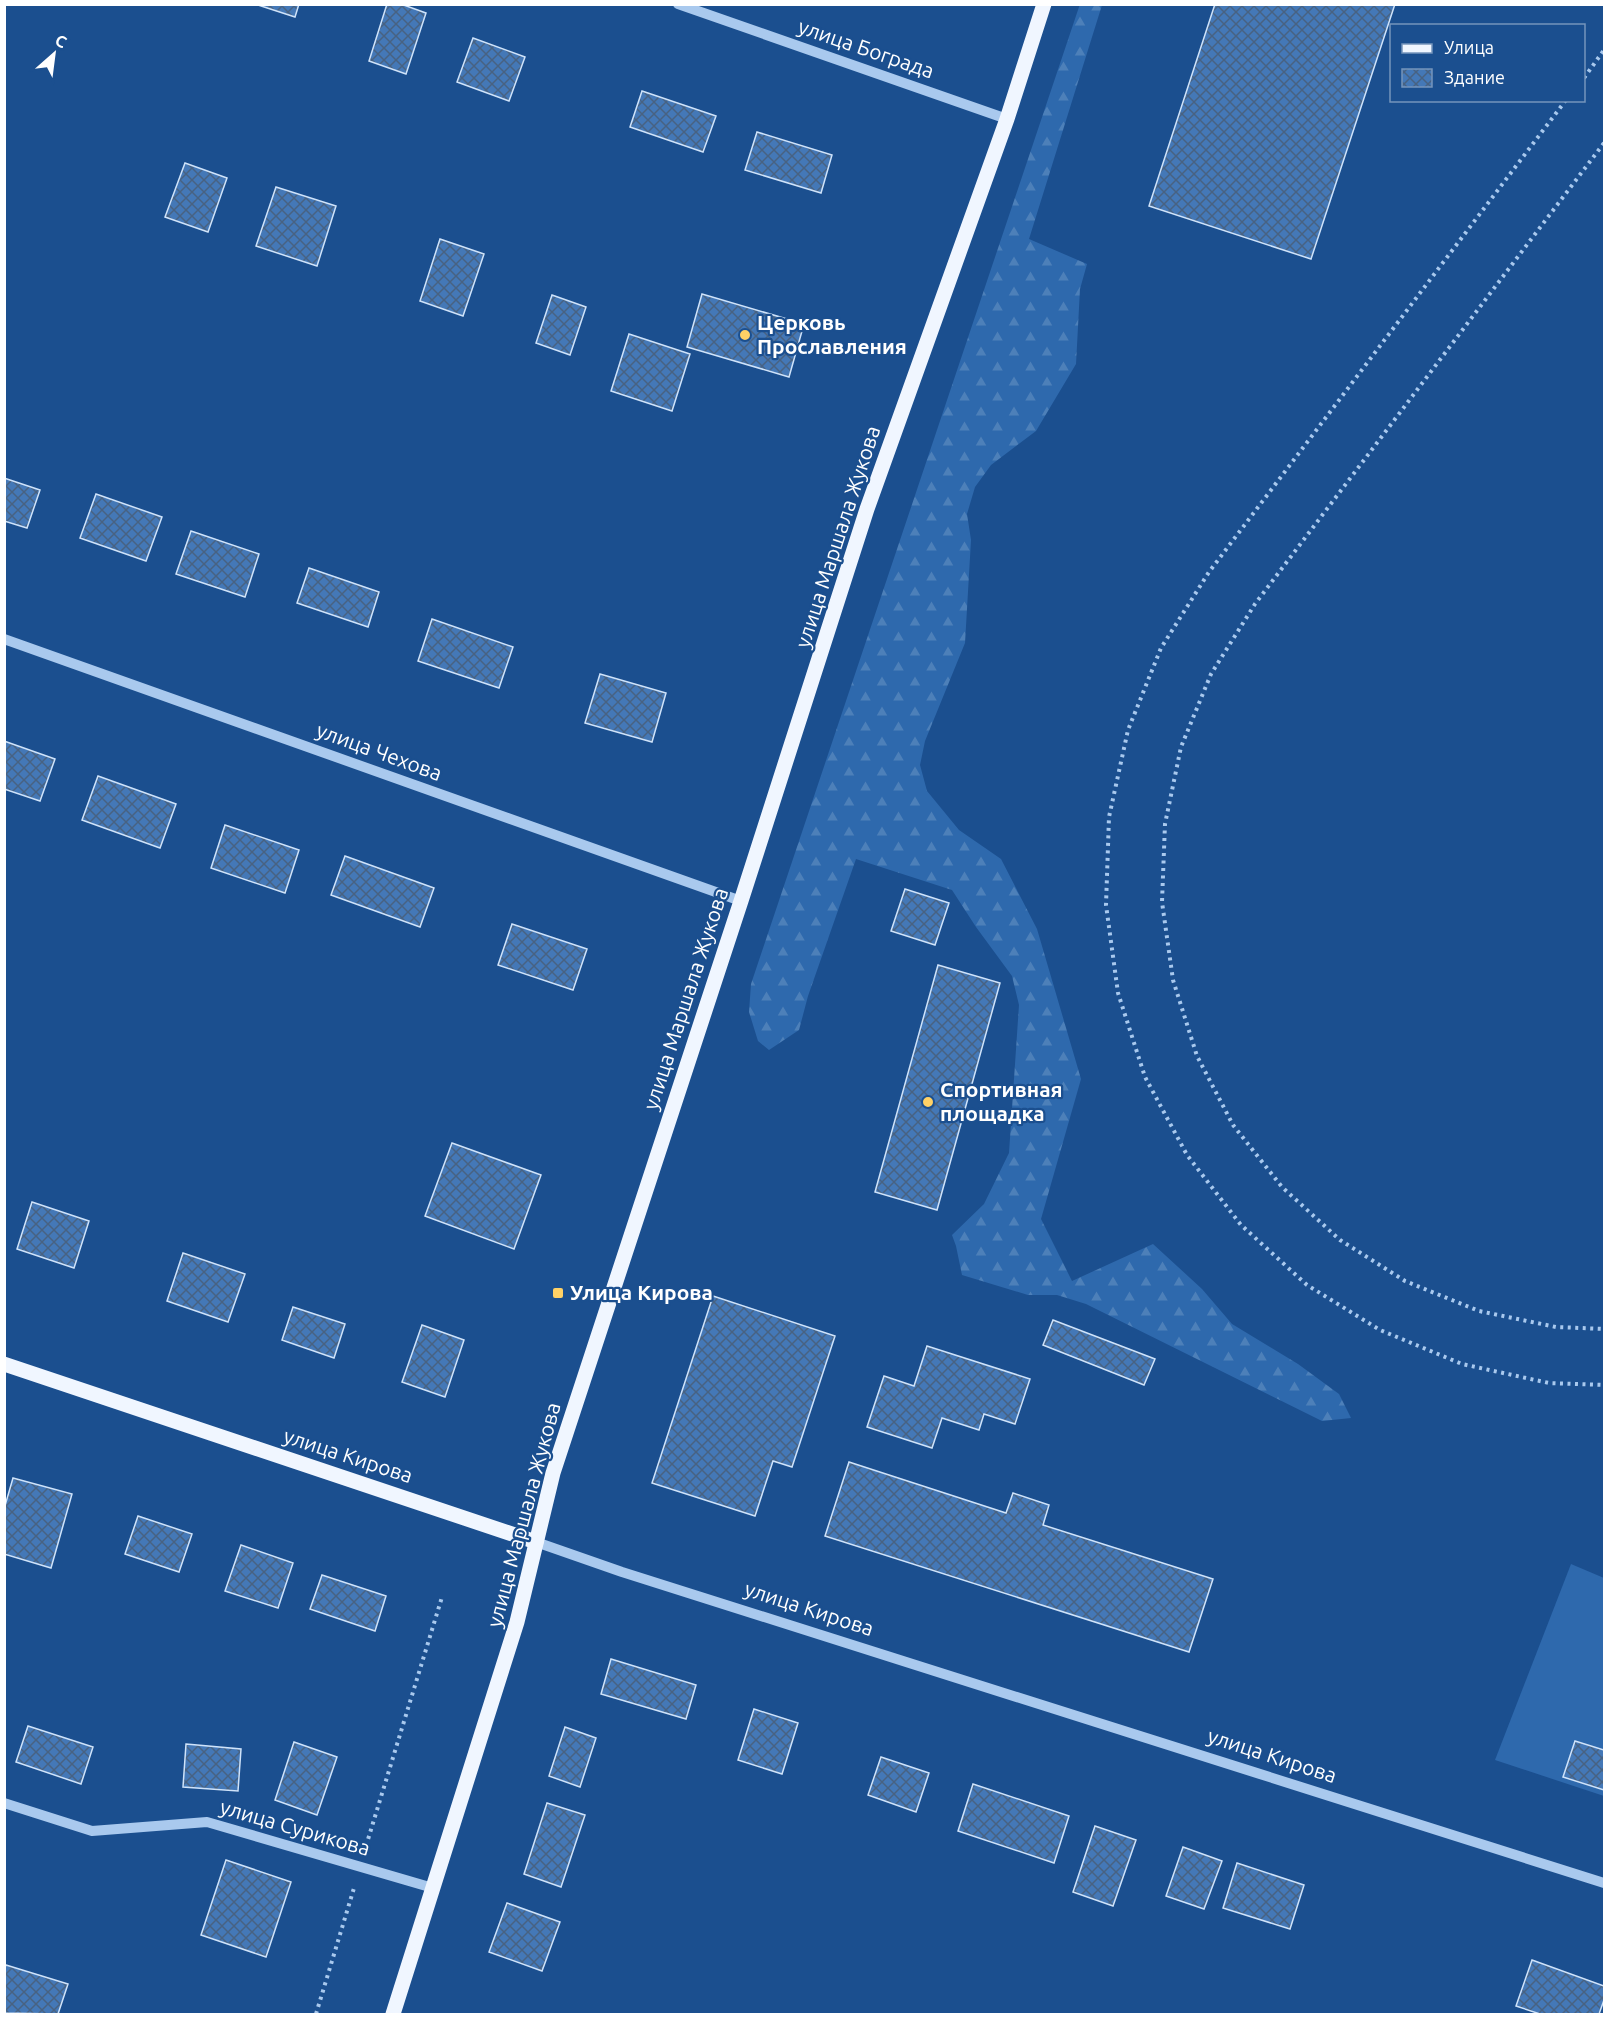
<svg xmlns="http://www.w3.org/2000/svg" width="1609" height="2019" font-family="Ubuntu,sans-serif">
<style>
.forest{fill:url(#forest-firs)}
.garden{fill:#2e69ad}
.building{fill:url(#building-cross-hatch);stroke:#cfe3fa;stroke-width:1.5}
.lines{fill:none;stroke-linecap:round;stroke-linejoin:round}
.path{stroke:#a9c9ee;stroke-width:4;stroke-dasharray:3 4.5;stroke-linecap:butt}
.minor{stroke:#a9c9ee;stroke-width:10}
.major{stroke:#f0f6ff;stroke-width:15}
.poi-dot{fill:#ffd166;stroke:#1b4f8f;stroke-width:2}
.labels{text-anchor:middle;stroke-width:4.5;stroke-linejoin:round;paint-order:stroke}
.street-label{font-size:21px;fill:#fff;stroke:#1b4f8f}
.poi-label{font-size:21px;font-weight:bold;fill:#fff;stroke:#1b4f8f;text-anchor:start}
</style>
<defs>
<pattern id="forest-firs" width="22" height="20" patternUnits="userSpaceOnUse" patternTransform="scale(1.5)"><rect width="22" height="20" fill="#2e69ad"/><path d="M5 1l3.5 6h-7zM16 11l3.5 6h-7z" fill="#4d80b9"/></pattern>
<pattern id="building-cross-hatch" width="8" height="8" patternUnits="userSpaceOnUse" patternTransform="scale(1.5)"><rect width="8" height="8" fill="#4478b7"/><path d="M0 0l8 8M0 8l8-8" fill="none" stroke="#486282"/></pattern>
</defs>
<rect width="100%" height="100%" fill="#1b4f8f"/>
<!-- forest -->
<path class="forest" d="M1080,4L1102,5L1029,239L1087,264L1080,289L1076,364L1036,431L991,465L975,487L967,514L971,540L965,643L925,741L920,765L927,791L959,830L1001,859L1037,929L1081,1079L1041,1219L1072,1281L1153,1244L1202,1289L1232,1324L1298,1364L1339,1394L1351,1418L1322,1421L1086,1304L1057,1295H1028L962,1275L956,1246L952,1235L984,1204L1009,1153L1019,1005L1012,976L976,927L952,890L856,859L808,996L799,1030L769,1050L758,1041L749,1012L751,984Z"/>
<!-- garden -->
<path class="garden" d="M1571,1564L1604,1578V1796L1495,1760Z"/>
<!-- building -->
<g class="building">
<path d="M255,4H299L295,17Z"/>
<path d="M387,4H401L426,13L406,74L369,61Z"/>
<path d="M1215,4H1395L1311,259L1149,206Z"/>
<path d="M473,38L525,57L509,101L457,82Z"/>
<path d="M642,91L716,116L703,152L630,127Z"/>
<path d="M757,132L832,155L821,193L745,170Z"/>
<path d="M185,163L227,178L208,232L165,217Z"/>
<path d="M276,187L336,206L317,266L256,246Z"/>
<path d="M440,239L484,254L463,316L420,301Z"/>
<path d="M702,294L804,324L789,377L687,347Z"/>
<path d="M552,295L586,307L570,355L536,343Z"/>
<path d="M629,334L690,354L672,411L611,391Z"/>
<path d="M4,478L40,490L27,528L4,521Z"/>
<path d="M96,494L162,517L146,561L80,538Z"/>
<path d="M191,531L259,554L245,597L176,574Z"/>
<path d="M309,568L379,592L368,627L297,603Z"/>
<path d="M432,619L513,647L499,688L418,661Z"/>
<path d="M600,674L666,693L652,742L585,723Z"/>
<path d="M4,741L55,759L40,801L4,789Z"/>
<path d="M98,776L176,804L160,848L82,820Z"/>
<path d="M225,825L299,850L285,893L211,868Z"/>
<path d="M345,856L434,888L420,927L331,895Z"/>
<path d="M905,889L949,903L935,945L891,931Z"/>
<path d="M512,924L587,949L573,990L498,965Z"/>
<path d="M938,965L1000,983L937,1210L875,1192Z"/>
<path d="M452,1143L541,1175L514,1249L425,1216Z"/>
<path d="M32,1202L89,1221L74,1268L17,1249Z"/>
<path d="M183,1253L245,1274L228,1322L167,1301Z"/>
<path d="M713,1296L835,1336L792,1467L773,1461L755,1516L652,1483Z"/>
<path d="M293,1307L345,1324L334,1358L282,1340Z"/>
<path d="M1053,1320L1155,1359L1144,1385L1043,1345Z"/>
<path d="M422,1325L464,1340L445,1397L402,1382Z"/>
<path d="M927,1346L1030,1379L1015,1424L984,1414L979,1430L942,1418L932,1448L867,1427L884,1376L914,1386Z"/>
<path d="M849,1462L1006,1513L1013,1493L1049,1505L1043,1525L1213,1579L1189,1652L825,1536Z"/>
<path d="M13,1478L72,1494L51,1568L4,1554V1509Z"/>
<path d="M138,1516L192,1534L179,1572L125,1554Z"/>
<path d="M241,1545L293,1563L278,1608L225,1591Z"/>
<path d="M322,1575L386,1596L375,1631L310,1609Z"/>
<path d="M611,1659L696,1685L686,1719L601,1694Z"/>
<path d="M754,1709L798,1723L782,1774L738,1760Z"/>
<path d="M28,1726L93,1747L81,1784L16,1762Z"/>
<path d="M565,1727L596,1738L580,1787L549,1776Z"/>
<path d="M1575,1741L1604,1750V1790L1563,1777Z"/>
<path d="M294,1742L337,1757L317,1815L275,1800Z"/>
<path d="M186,1744L241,1749L238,1791L183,1787Z"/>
<path d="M881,1757L929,1773L916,1812L868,1795Z"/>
<path d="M973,1784L1069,1816L1054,1863L958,1831Z"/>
<path d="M547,1803L585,1815L561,1887L524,1874Z"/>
<path d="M1095,1826L1136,1840L1113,1906L1073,1892Z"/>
<path d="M1183,1847L1222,1861L1204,1909L1166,1896Z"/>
<path d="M226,1860L291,1882L266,1957L201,1935Z"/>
<path d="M1237,1863L1304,1885L1290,1929L1223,1908Z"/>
<path d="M507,1903L560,1922L542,1971L489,1952Z"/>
<path d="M1532,1960L1604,1986V2000L1599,2014H1540L1516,2006Z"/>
<path d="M6,1965L68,1984L58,2014L4,2013V1970Z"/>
</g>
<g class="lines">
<!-- path -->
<g class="path">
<path d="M1584,78L1604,50"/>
<path d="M1566,100L1209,572L1161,648L1128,730L1109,817L1106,905L1118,993L1145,1077L1187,1155L1241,1225L1307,1285L1380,1330L1462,1364L1549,1383L1604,1385"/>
<path d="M1604,143L1255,604L1211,674L1181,747L1165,824L1162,902L1173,980L1197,1056L1233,1125L1282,1187L1340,1240L1405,1281L1479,1311L1556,1327L1604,1329"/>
<path d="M366,1846L442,1597"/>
<path d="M316,2014L354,1888"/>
</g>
<!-- minor -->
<g class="minor">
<path d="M678,4L1007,119"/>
<path d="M4,639L741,901"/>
<path d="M536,1542L622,1572L1604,1883"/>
<path d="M4,1803L92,1831L207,1822L433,1888"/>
</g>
<!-- major -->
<g class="major">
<path d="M4,1364L536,1542"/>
<path d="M393,2014L517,1622L553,1473L741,901L867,509L1007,119L1044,4"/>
</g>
</g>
<!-- markers -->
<g class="poi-dot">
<circle cx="745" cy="335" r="6"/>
<circle cx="928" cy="1102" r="6"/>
<rect x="552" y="1287" width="12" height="12" rx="3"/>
</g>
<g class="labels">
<!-- street labels -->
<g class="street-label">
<text transform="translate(866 49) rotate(19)" y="7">улица Бограда</text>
<text transform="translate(838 537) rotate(-72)" y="7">улица Маршала Жукова</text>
<text transform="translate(379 752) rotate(20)" y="7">улица Чехова</text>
<text transform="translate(686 999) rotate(-72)" y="7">улица Маршала Жукова</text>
<text transform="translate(348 1456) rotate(18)" y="7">улица Кирова</text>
<text transform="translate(524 1515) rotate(-75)" y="7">улица Маршала Жукова</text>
<text transform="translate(809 1609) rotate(18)" y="7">улица Кирова</text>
<text transform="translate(1272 1756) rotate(18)" y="7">улица Кирова</text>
<text transform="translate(295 1828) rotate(16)" y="7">улица Сурикова</text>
</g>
<!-- poi labels -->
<g class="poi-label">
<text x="757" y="330">Церковь<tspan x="757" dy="24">Прославления</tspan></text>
<text x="940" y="1097">Спортивная<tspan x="940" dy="24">площадка</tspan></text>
<text x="570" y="1300">Улица Кирова</text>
</g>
</g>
<!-- border -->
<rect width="1609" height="2019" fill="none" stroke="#ffffff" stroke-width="12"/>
<!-- legend -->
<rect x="1390" y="24" width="195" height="78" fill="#1b4f8f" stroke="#7695bc" stroke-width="1.5"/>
<rect x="1402" y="44" width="30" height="9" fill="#f0f6ff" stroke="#7695bc" stroke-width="1.5"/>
<text x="1444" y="54" font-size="18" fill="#ffffff">Улица</text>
<rect x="1402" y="69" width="30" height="18" fill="url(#building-cross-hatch)" stroke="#7695bc" stroke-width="1.5"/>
<text x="1444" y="84" font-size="18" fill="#ffffff">Здание</text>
<!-- north arrow -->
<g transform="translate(54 54) rotate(28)" stroke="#1b4f8f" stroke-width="4.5" paint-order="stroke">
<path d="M0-4.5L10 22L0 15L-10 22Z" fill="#ffffff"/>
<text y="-9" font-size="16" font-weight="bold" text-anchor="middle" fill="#ffffff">С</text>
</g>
</svg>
